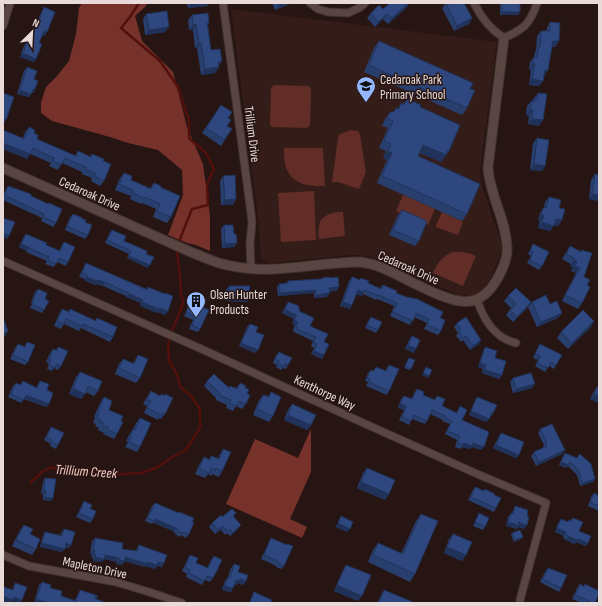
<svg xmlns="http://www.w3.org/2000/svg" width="602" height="606" font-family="'Sofia Sans Condensed',sans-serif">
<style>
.built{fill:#341c19}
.green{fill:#612d26}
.forest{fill:#76322a}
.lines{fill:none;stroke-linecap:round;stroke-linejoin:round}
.stream{stroke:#52100c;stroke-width:2.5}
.minor-casing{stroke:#3f3231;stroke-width:9}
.tertiary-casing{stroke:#3f3231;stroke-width:11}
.minor{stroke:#5a4542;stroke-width:7}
.tertiary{stroke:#5a4542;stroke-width:9}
.wall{fill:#283e6d}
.shaded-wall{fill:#203259}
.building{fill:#2e487f;stroke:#203259}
.labels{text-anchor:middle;stroke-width:3;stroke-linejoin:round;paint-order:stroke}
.poi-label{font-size:13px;fill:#e7dad8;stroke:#271513;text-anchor:start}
.street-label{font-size:13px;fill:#e7dad8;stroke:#271513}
.water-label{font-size:14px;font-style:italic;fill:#f7cbc4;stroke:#271513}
</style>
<rect width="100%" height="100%" fill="#271513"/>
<!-- built -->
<path class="built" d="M231,9L497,42L480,171L481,180L482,186L501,243V250L499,258L489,281L480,292L473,295L462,296L456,294L382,261L370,257L360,255H350L271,263L268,262L262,259L261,256L258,217Z"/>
<!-- green -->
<g class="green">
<path d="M274,85L308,86L311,89L310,125L307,128L273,127L270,125L271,88Z"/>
<path d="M351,130L358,131L360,135L366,172L359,189L338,182H332L338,138L340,134Z"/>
<path d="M284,148H323L325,186C310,186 295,186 287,170C284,164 284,155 284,148Z"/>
<path d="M314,191L316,240L281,242L278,193Z"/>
<path d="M403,195L435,209L428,225L396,211Z"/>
<path d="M338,212H343L345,236L319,239C317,222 320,215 338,212Z"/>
<path d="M442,212L463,222L458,235L436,227V225Z"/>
<path d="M452,252C461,252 468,252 476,256L463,286L433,273C438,262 441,258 452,252Z"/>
</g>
<!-- forest -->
<g class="forest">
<path d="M82,3H148L145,7L135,16L142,41L173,72L187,127L203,164L210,216V251L196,245L187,243L168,235L183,195L182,170L158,150L128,143L110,137L52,121L41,113V102L46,87L57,76L69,61L76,34L79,8Z"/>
<path d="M311,429V472L290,519L307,527L302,538L226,504L255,439L298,458Z"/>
</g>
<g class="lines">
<!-- stream -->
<g class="stream">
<path d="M139,3L130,17L121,28L160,61L178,87L189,121V138L206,153L214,169L207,184L208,205L192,209L180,239"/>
<path d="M173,329L182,306L183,301L181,295L180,278L177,253"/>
<path d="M30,483L42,472L52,467L67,472L88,471L102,475L141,473L158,467L172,457L186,450L200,428V409L191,396L180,387L178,377L169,360L168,345L169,341"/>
</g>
<!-- minor casing -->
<g class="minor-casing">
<g id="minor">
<path d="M223,3L251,213L252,222L250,244L251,269"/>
<path d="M310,3L318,9L328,12L348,13L359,8L365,3"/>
<path d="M474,3C481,18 490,29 504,38C524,29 530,24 537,3"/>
<path d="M3,26L10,3"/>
<path d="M3,261L197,347L370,426L475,473L546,503L520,600"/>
<path d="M477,299C483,319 495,338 516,343"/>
<path d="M3,555L29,566L116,582L149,592L182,603"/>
</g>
</g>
<!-- tertiary casing -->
<g class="tertiary-casing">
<path id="tertiary" d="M3,168L193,253C204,257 215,263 227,265C271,276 316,262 360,262C367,263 373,264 380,267C402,275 449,306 471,301C482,299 490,291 496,281C502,271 508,259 507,247C506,219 489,194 488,167L504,38"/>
</g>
<!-- minor -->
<use href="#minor" class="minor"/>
<!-- tertiary -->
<use href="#tertiary" class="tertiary"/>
</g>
<!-- wall -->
<g class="wall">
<path d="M187,3H209L207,6L188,8Z"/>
<path d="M272,3H292L275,10Z"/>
<path d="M446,3H464L472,18L469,24L454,31L442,8Z"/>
<path d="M500,3H520V12L518,15H500Z"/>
<path d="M44,7L47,32L44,36L42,35L39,43L34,62L20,57L22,53H21L28,37L30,33L32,34L42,11Z"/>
<path d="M407,7L388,24L383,19L375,27L367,18L371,13L383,9Z"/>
<path d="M146,14L165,32L145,35L143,19Z"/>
<path d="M192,15L209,23L208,25L211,50L222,61L218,66L219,67L215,73L201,75L197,48H195L193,30H189L188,20Z"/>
<path d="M550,22L559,41L555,47H552L543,81L539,86L529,85L531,70L529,69L530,62L534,57L535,52L536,50L537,36L541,31H546L547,28Z"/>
<path d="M379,41L470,89L467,108L462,115L364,72L374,48Z"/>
<path d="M27,67L34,79L35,89L33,93H32L29,97L17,94L24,71Z"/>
<path d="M538,93L539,126L528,124L529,116L526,115L527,106L531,101H532L534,98Z"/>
<path d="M407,99L420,107L449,151L441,162L419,153L418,156L467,214L462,221L377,183L387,160L383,158L386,151L379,148L388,128L382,126L385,119L390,112H393L396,108L398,109L401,103L403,104Z"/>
<path d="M221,105L227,126L232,129L221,146L202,133Z"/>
<path d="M29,127L34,133L37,139L75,156L78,151L90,157L92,154L103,161L104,181L100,186L91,181L92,178L82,174V172L62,163L58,170L49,166L51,163L30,154L27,159L3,149V130L23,138L25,132Z"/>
<path d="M537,138L545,166L542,171L530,170L533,143Z"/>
<path d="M124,173L131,180L150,188L154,183L160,187L171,217L167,223L153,217L156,209L142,203L141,204L130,199L131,196L115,190L120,178Z"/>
<path d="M595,174L599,175V201L589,199L591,180Z"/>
<path d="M223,176L233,205H221L220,181Z"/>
<path d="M8,186L31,196L56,223L53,227L41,221L42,218L3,200V195Z"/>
<path d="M549,197L559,208L562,220L558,226L554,225L550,231L538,228L540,221L538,220L540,213L544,208L545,202Z"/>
<path d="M402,210L419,241L415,246L389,235L398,215Z"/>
<path d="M73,214L85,222L88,235L85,239L65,230L70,217Z"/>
<path d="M224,225L234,234L237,243L234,247L222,248L221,229Z"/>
<path d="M112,230L124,241L146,254L148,268L127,258L129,254L105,243L110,232Z"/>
<path d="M26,234L46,245L59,251L62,245L64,242L68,262L66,266L57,262L54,267L45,264L47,261L26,252L27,251L19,247L23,238Z"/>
<path d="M533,244L542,266L539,270L527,263L531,256L528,254Z"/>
<path d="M570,246L580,251L581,250L584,277L587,285L582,303L578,309L562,301L576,273L571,271L573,267L570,266L571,264L562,259Z"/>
<path d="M86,263L147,289L148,287L168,311L165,315L158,312L157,313L140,306L141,303L126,297V296L103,286L96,284L95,285L84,280L85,279L79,277L84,266Z"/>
<path d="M352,277L359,280L361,278L368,283L380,288L383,285L396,293L408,298L409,297L440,318L441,331L438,335L424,329L427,323L414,317L410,325L390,316L394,306L377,299L376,300L363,294L362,296L356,294L352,305L350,309L340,306L349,281Z"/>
<path d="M322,278L337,291H329L327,297L314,298V293L278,296L277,287L279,284L286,283L288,281L321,279Z"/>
<path d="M229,286L247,302L226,301V290Z"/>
<path d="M38,289L45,299L44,310L42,313L30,308L32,304L31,303L35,292Z"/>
<path d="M508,296L531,302L527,308L513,322L506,315L511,308L504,301Z"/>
<path d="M191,302L200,329L198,332L189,329L193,320L184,316Z"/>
<path d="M288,302L298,308L299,311L310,326L324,342V355L322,359L311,354L314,348L311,346L313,341L294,332L293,330L295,325L292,324L294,319L282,313L286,305Z"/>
<path d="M532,302L550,304L562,313L558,318L537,327L528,307Z"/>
<path d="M62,309L68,312L70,309L95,321L97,318L113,337L110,342L81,328L79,331L64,324L61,329L54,326L59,314Z"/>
<path d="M371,317L378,330L376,333L365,328L368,321Z"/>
<path d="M457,323L479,344L470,350L463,340L461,342L456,336L458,333L454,327Z"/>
<path d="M250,324L256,332L255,353L239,346L247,327Z"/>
<path d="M591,327L568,349L557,338L561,332Z"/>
<path d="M412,336L414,353L405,349L409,340Z"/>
<path d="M27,342L28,362L25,365L10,359L15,348L18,344L24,347Z"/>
<path d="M540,344L556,365L554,369L549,366L545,372L535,366L538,360L533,358Z"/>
<path d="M58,347L61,366L58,370L54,368L52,371L47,369L49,364L46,362L50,353L53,349L56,350Z"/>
<path d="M485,347L502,375L499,379L482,373L483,369L478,367L483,351Z"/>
<path d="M279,352L288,365L286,369L283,368L281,370L276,367L277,365L273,363L276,355Z"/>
<path d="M138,355L140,378L136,383L115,374L119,364L123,359L133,363Z"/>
<path d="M409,358L411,369L410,370L404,368Z"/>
<path d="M389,365V391L387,395L366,386L368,382L365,381L368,373L371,370L373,371L376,367L385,371Z"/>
<path d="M80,372L98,391L94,396L85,392L81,399L69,394L76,377Z"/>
<path d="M513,378L532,388L513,393L510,382Z"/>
<path d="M23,381L36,388L40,381L47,390L49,404L46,407L24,399L21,403L8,397L13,386L16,383L20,385Z"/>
<path d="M207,381L228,388L230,386L236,388L240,383L245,388L247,394L246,404L242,409L236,406L233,411L226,408L227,405L216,400V398L204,386Z"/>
<path d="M597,387L599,388V403L590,399L593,393Z"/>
<path d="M417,389L423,395L434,400L437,396L442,406L457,413L460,406L462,420L481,450L472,447L470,449L462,447L460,449L455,447L457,440L445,434L450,424L442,421L443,420L430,414L427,421L425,424L412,419L409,425L399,420L404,410L398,408L401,399L404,396L412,399L414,393Z"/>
<path d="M151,391L165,414L161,419L159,418L158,420L144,413L147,406L143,404L147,397Z"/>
<path d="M271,392L273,416L269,422L253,415L259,400L263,395L268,397Z"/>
<path d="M104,397L109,410L121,421L117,434L114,439L103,434L104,433L98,430L99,428L95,426L96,424L93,423L95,417H94L100,403Z"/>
<path d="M477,397L493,413L491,417L490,416L486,422L469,415L475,400Z"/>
<path d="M292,404L311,425L307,430L284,420L288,410Z"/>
<path d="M140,418V447L137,452L125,447L128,442L126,441L129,435L133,429V430L136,423Z"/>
<path d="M51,427L58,445L56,449L50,446L51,444L44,440L49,430Z"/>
<path d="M540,429L562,454L536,466L531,456L534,452L543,448V447L544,445L538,433Z"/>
<path d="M501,433L519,455L516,458L493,448L499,436Z"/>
<path d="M223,449L222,471L219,477L212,474L211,476L208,474L205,478L195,474L200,463L204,457L209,459L211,456L218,458Z"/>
<path d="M565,453L595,479L593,482L580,486L577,475L568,466L566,468L559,465L563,456Z"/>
<path d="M367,468L389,494L385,500L357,488L363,473Z"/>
<path d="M45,478L53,498L51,501L43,500V494H41L43,482Z"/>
<path d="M475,487L494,495L496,508L494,512L468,500L473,490Z"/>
<path d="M594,493L599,496V511L588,506L591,497Z"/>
<path d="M84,501L90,509L93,519L90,523L76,517Z"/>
<path d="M155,503L192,522L189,534L186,538L181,535L180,537L175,534V533L173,531L154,523L152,524L145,521L152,506Z"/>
<path d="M515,506L527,516L524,529L519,527L517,529L506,526L508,517L511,513L512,514L513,510Z"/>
<path d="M236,513L233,517L238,529L230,536L227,533L225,535L221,530L215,534L209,527L212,523L222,517Z"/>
<path d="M479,513L485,527L483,530L473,526L477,517Z"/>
<path d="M421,514L415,574L410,582L368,562L373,550L378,543L401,554L416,521Z"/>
<path d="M573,518L579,531L586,546L576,542L574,544L566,540L563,538L564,536L555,532L558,523L561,519L567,522L569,520L570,521Z"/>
<path d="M24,525L30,534L36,549L32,555L12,546L20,530Z"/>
<path d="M64,529L69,548L65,547L62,552L40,547L43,535L45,532L61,535V533Z"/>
<path d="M512,533L523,537L521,539L514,542L511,535Z"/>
<path d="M453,534L466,555L462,561L444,553L449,539Z"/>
<path d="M95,538L122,549L136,551L137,548L139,545L164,563L162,567L157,566L155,569L146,566L145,567L125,561L122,565L116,564L117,562L104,559L102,562L93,561V558L91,557L92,554H90L92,541Z"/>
<path d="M271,538L284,566L281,569L276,567V566L270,563L261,559L269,542Z"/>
<path d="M190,555L196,563L207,568L211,560L214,556L218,570L210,582L205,580L202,585L186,577L187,574L182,571L188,558Z"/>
<path d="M234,564L238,572L246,581L243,585L238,583L236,585L234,584L231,592L222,590L225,581L228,577L231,568Z"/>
<path d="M346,565L358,601L334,591L343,570Z"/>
<path d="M548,568L561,588L559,592L540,582L545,572Z"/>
<path d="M42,582L61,596L75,600L80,590L98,596L96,599L106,603H34L39,585Z"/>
<path d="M580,584L584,586L585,584L595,603H582L572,599L577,588Z"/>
<path d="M384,590L415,603H377L381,595Z"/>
<path d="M254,592L270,603H249L252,596Z"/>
</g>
<!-- shaded-wall -->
<g class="shaded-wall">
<path d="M191,3H209L207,6L188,8Z"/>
<path d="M283,3H292L275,10L279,5Z"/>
<path d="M408,3H409L407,7L388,24L392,18Z"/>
<path d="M502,12H520L518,15H500Z"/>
<path d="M387,14L383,19L375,27L378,22Z"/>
<path d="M472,18L469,24L454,31L457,26Z"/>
<path d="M196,24L193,30H189L193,25Z"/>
<path d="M169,27L165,32L145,35L149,30Z"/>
<path d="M44,31L47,32L44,36L41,35Z"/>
<path d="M553,41H559L555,47L549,46Z"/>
<path d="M199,43H201L197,48H195Z"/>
<path d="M23,53L36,59L34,62L20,57Z"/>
<path d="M222,61L218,66V62Z"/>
<path d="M533,64H535L531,70L529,69Z"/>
<path d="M219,67L215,73L201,75L205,69Z"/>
<path d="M545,70H548L544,76Z"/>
<path d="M532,79L543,81L539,86L529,85Z"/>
<path d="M33,89H35L33,93L31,92Z"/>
<path d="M20,90L31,94L29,97L17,94Z"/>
<path d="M530,110H533L529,116L526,115Z"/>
<path d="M3,118L6,120L4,123H3Z"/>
<path d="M532,119L543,120L539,126L528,124Z"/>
<path d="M3,143L30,154L27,159L3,149Z"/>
<path d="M423,145L446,155L441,162L418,152Z"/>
<path d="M388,151L392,153L387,160L383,158Z"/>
<path d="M534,164L545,166L542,171L530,170Z"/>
<path d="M592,194L599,195V201L589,199Z"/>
<path d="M236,199L233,205H221L225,200Z"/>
<path d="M541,215H544L540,221L538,220Z"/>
<path d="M556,219L562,220L558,226L552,224Z"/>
<path d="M542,222L554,226L550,231L538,228Z"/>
<path d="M3,233L9,236L7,239L3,238Z"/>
<path d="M237,243L234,247L222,248L225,244Z"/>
<path d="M21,244L29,247L27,251L19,247Z"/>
<path d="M129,256L150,265L148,268L127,258Z"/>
<path d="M574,260L577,261L573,267L570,266Z"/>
<path d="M575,266L580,268L576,273L571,271Z"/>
<path d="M87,277L98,280L105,282L103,286L96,284L95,285L84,280Z"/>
<path d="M339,287L337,291L327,292L329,288Z"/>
<path d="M316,290L314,293L278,296L280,293Z"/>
<path d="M358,290L364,292L362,296L355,293Z"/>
<path d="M330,293L327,297L314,298L316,295Z"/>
<path d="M128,294L143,300L141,303L126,297Z"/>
<path d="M228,297L249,298L247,302L226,301Z"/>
<path d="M142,302L160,308L168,311L165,315L158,312L157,313L140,306Z"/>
<path d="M343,302L352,305L350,309L340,306Z"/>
<path d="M531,302L527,308L513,322L517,317Z"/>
<path d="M285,310L297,315L294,319L282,313Z"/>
<path d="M562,313L558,318L537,327L541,322Z"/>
<path d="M294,320L298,322L295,325L292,324Z"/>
<path d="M594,321L591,327L568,349L572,343Z"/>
<path d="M8,331L6,335L3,336L4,333Z"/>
<path d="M481,340L479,344L470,350L473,346Z"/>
<path d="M241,343L258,350L255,353L239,346Z"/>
<path d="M408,345L416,349L414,353L405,349Z"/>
<path d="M314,351L324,355L322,359L311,354Z"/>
<path d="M480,363L486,365L483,369L478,367Z"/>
<path d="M485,370L502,375L499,379L482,373Z"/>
<path d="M423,373L429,376L428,378L422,375Z"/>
<path d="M535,384L532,388L513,393L516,389Z"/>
<path d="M73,388L85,394L81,399L69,394Z"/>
<path d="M594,394L599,396V403L590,399Z"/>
<path d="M26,395L49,404L46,407L24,398Z"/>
<path d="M400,404L406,406L404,410L398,408Z"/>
<path d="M471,411L489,419L486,422L469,415Z"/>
<path d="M288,415L311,425L307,430L284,420Z"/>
<path d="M464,443H473L484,447L481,450L472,447L470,449L462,447Z"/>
<path d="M496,445L519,455L516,458L493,448Z"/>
<path d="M565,450L562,454L536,466L539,462Z"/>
<path d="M561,462L568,465L566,468L559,465Z"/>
<path d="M595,479L593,482L580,486L582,483Z"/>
<path d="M361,482L389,494L385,500L357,488Z"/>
<path d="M44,491H46L43,494H41Z"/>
<path d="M45,497L53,498L51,501L43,500Z"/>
<path d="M156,519L176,528L173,531L154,523L152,524L154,521Z"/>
<path d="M508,522H518L527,525L524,529L519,527L517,529L506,526Z"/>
<path d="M338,523L350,529L347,532L335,527Z"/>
<path d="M241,525L238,529L230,536L232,533Z"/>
<path d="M223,526L221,530L215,534L218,530Z"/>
<path d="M557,528L566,532L564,536L555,532Z"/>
<path d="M568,536L578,539L588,543L586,546L576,542L574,544L566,540Z"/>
<path d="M523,537L521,539L514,542L515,540Z"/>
<path d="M42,543L65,549L62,552L40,547Z"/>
<path d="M66,543L71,545L69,548L63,547Z"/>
<path d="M447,547L466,555L462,561L444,553Z"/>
<path d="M93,550H95L92,554H90Z"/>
<path d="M94,554H96L93,558L91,557Z"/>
<path d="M105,555L119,558L117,562L104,559L102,562L93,561L95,557Z"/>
<path d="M125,557L148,562H158L164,563L162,567L157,566L155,569L146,566L145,567L123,561Z"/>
<path d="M119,560L125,561L122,565L116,564Z"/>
<path d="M240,579L246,581L243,585L238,583L236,585L233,584L236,580Z"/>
<path d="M337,585L362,596L358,601L334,591Z"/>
<path d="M225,586L233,588L231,592L222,590Z"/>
<path d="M3,596L14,597L22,600L20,603L13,601L11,603H8L3,601Z"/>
<path d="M36,599L49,603H34Z"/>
</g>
<!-- building -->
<g class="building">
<path d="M278,3H283L279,5Z"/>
<path d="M390,3H408L392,18L387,14L378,22L371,13L379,5L383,9Z"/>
<path d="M446,3H464L472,18L457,26Z"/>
<rect x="502" y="3" width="18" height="9"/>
<path d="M44,7L55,12L47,32L44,31L39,43L42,44L36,59L23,53L25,50L24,49L30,33L33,34Z"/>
<path d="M167,11L169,27L149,30L146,14Z"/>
<path d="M208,13L209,23H207L211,50L220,49L222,61L218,62L219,67L205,69L201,43H199L196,24L193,25L192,15Z"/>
<path d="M550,22L560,23L559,41H553L548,70H545L543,81L532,79L535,64H533L534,57H537L539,47H540L541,31H550Z"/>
<path d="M379,41L473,83L470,89L475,90L467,108L369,65Z"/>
<path d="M27,67L37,71L34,79L38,81L35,89H33L31,94L20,90Z"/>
<path d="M3,93L14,97L6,120L3,118Z"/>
<path d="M538,93L547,94L543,120L532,119L533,110H530L531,101L534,102V99H537Z"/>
<path d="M407,99L421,105L420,107L460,125L449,151H447L446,155L423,145L418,156L480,184L467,214L382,176L392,153L388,151L391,144L384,141L393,121L387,118L390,112H394L396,108L399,109L401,103L404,105Z"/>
<path d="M221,105L232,112L228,118L231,120L227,126L232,129L224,140L206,128Z"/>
<path d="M29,127L35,130L34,133L38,135L37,139L76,156L78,151L91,157L92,154L104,159L103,161L111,164L104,181L94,176L95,173L85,169L86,167L65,158L61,165L53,161L54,158L33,148L30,154L3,143V130L24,139Z"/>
<path d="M537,138L549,140L545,166L534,164Z"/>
<path d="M124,173L132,176L131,180L151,189L154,183L161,186L160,187L180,196L171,217L157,211L160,204L146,197L145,199L133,193L134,191L119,184Z"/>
<path d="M595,174L599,175V195L592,194Z"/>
<path d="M235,175L236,199L225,200L223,176Z"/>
<path d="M8,186L31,194V196L48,204L49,203L62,209L56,223L43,217L44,214L4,195Z"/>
<path d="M549,197L561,200L559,208L565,209L562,220L556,219L554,226L542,222L544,215H541L543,208H546Z"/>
<path d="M402,210L427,221L419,241L393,230Z"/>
<path d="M73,214L81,217V218L86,220L85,222L92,225L88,235L67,226Z"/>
<path d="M3,218L15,222L9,236L3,233Z"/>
<path d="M224,225H233L234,234H236L237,243L225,244Z"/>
<path d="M112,230L126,236L124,241L147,251L146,254L154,257L150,265L129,256L131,251L107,240Z"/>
<path d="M26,234L47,243L46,245L60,251L64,242L75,247L68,262L59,258L56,264L48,260L49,257L29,248V247L21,244Z"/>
<path d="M533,244L549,252L542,266L530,260L533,252L530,251Z"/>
<path d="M570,246L581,252V250L592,253L584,277L590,280L587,285L590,287L582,303L565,295L580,268L575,266L577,261L574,260V258L566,254Z"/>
<path d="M86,263L147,290L148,287L165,294V293L173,296L168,311L160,308L159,309L142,302L143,300L105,282L98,280L97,281L87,277V275L82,273Z"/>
<path d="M329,277V278L338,277L339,287L329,288L330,293L316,295V290L280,293L279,284L288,283V281L322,279V278Z"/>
<path d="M352,277L360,280L361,278L369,281L368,283L381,289L383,285L397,291L396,293L409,298V297L415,299V298L443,312L440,318L445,320L441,331L427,325L429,319L416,313L413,321L393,312L397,303L379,295V296L365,290L364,292L358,290L352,305L343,302Z"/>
<path d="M229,286H250L249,298L228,297Z"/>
<path d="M516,288L531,302L517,317L510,310L516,304L508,296Z"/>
<path d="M38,289L47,293L45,299L49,301L44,310L32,304L34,300L33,299Z"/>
<path d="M546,295L550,304L557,301L562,313L541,322L532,302Z"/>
<path d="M191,302L209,310L200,329L192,325L196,317L186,312Z"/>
<path d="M288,302L299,306L298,308L300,309L299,311L314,318L310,326L328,334L324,342L329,344L324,355L314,351L317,344L313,343L316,337L297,329L296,326L298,322L294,320L297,315L285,310Z"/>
<path d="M62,309L69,312L70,309L96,321L97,318L117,327L113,337L83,324L82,326L66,319L64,324L57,321Z"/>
<path d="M583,310L594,321L572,343L561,332Z"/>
<path d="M371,317L382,322L378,330L367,325Z"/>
<path d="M466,317L481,340L473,346L466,336L463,338L459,332L461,330L457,323Z"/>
<path d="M3,318L8,331L4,333L5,336L3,337Z"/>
<path d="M250,324L258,327L256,332L264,335L258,350L241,343Z"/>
<path d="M412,336L420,340L416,349L408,345Z"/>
<path d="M27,342L35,345L28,362L13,355L18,344L25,347Z"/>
<path d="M540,344L562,355L556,365L551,362L548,368L537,363L540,356L535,354Z"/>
<path d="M58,347L68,351L61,366L56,364L55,368L49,365L51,360L49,359L53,349L57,351Z"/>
<path d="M485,347L497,351L495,358L506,361L502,375L485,370L486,365L480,363Z"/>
<path d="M279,352L292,358L288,365L285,364L284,366L278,364L279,361L275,359Z"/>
<path d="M138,355L148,359L140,378L119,368L123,359L134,364Z"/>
<path d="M409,358L415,360L411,369L405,366Z"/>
<path d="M389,365L399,369L389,391L369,382L370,379L367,378L371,370L374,371L376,367L386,371Z"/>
<path d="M426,367L432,370L429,376L423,373Z"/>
<path d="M80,372L102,381L98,391L88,386L85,394L73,388Z"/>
<path d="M531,373L535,384L516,389L513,378Z"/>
<path d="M214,374L229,388L230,386L237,389L240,383L246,386L245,388L249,389L247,394L250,395L246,404L239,401L237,406L229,403L231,400L219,395L220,393L207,381Z"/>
<path d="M23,381L37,388L40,381L49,384L47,390L53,393L49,404L26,395L24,400L11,394L16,383L21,385Z"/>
<path d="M597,387L599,388V396L594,394Z"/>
<path d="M417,389L424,392L423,395L435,400L437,396L445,399L442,406L457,413L460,406L467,410L462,420L489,432L484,447L473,443L472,446L464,443L463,445L457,443L460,436L447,431L452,421L445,417V416L432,410L427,421L414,415L411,421L402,417L406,406L400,404L404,396L412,399Z"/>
<path d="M151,391L160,396L161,394L165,396V394L173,398L165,414L162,413L161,415L147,408L151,401L147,399Z"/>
<path d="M271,392L281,397L273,416L257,409L263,395L269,397Z"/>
<path d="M104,397L112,401L109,410L123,416L121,421L123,422L117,434L107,429L108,427L102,425L103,422L99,421L100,419L97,418L99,412L98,411Z"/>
<path d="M477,397L497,405L493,413L492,412L489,419L471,411Z"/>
<path d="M292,404L316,415L311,425L288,415Z"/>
<path d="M140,418L151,423L140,447L129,442L131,437L130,436L133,429L135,430Z"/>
<path d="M552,424L565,450L539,462L534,452L547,446L545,444L547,443L540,429Z"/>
<path d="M51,427L64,433L58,445L52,442L53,441L47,437Z"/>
<path d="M501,433L524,442L519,455L496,445Z"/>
<path d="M223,449L231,452L222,471L216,468L215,470L211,468L209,473L199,468L204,457L210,460L211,456L219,459Z"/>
<path d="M565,453L577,458L580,454L591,464L595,479L582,483L579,471L570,462L568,465L561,462Z"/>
<path d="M367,468L395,480L389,494L361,482Z"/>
<path d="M45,478L56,479L53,498L45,497L46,491H44Z"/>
<path d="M475,487L484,491L485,489L495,494L494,495L501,498L496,508L471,497Z"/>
<path d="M594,493L599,496V506L590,502Z"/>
<path d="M84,501L92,505L90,509L96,511L93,519L79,513Z"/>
<path d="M155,503L179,513V512L194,518L192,522H194L189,534L183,532L182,533L177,531L178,529L176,528L156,519L154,521L148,518Z"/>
<path d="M515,506L528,510L527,516L529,517L527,525L518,522L520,526L508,522L511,513L513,514Z"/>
<path d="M232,509L236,513L233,516L241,525L232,533L230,529L228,531L223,526L218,530L212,523L221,515L222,517Z"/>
<path d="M479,513L489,518L485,527L475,522Z"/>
<path d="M421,514L438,521L415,574L373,555L378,543L403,554Z"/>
<path d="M341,516L353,522L350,529L338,523Z"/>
<path d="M573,518L583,522L579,531L591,536L588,543L578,539L577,540L568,536L565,534L566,532L557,528L561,519L568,522L569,520L571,521Z"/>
<path d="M24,525L33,529L30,534L40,539L36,549L16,540Z"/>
<path d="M64,529L75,532L71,545L66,543L65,549L42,543L45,532L62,536Z"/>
<path d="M520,530L523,537L515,540L512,533Z"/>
<path d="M453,534L472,542L466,555L447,547Z"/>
<path d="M95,538L123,543L122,549L137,551L139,545L167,555L164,563L158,562L157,565L148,562V564L125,557V561L119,560V558L105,555L104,559L95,557L96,554H94L95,550H93Z"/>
<path d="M271,538L287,545V544L293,546L284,566L278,563L279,562L273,559L264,555Z"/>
<path d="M190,555L198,558L196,563L208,568L214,556L222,560L213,578L207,576L204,581L189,573L190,570L185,567Z"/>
<path d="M234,564L240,566L238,572L248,575L246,581L240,579L239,581L236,580L233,588L225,586L228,577L230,578Z"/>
<path d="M346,565L371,575L362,596L337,585Z"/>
<path d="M548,568L567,575L561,588L543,579Z"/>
<path d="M42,582L51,585L50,588L62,591L61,596L76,601L80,590L98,596L94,598L106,603H49L36,599Z"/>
<path d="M15,583L27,587L22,600L14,597L13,600L3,596V590L4,587L13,590Z"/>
<path d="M580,584L584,587L585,584L599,591V593L595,603H593L575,595Z"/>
<path d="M384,590L415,603H381L379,602Z"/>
<path d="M254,592L272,600L270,603H250Z"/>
</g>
<!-- icons -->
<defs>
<g id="school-pin" transform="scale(1)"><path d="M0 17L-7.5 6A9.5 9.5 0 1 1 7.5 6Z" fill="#94b7fd" stroke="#271513"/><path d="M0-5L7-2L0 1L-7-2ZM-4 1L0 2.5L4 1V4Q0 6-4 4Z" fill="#111"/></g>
<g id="building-pin" transform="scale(1)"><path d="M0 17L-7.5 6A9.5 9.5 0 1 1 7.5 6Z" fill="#94b7fd" stroke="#271513"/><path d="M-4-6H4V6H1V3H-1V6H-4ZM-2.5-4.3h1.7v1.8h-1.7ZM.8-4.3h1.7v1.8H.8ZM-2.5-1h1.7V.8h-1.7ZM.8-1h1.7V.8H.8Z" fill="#111"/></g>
</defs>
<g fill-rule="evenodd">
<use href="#school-pin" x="366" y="86"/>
<use href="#building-pin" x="196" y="301"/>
</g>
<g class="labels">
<!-- poi labels -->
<g class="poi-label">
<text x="380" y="84">Cedaroak Park<tspan x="380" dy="15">Primary School</tspan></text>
<text x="210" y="299">Olsen Hunter<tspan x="210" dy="15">Products</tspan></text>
</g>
<!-- street labels -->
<g class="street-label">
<text transform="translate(253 134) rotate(83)" y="5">Trillium Drive</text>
<text transform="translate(90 193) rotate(24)" y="5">Cedaroak Drive</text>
<text transform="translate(409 267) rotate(24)" y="5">Cedaroak Drive</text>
<text transform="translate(325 392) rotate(25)" y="5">Kenthorpe Way</text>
<text transform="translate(95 567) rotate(12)" y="5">Mapleton Drive</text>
</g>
<!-- water labels -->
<g class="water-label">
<text transform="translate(86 471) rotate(4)" y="5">Trillium Creek</text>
</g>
</g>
<!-- border -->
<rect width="602" height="606" fill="none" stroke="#e7dad8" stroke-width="8"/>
<!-- north arrow -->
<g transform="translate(32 32) rotate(24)" stroke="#271513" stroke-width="3" paint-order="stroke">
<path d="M0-3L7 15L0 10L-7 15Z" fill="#e7dad8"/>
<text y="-6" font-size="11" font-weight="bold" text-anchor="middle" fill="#e7dad8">N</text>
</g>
</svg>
